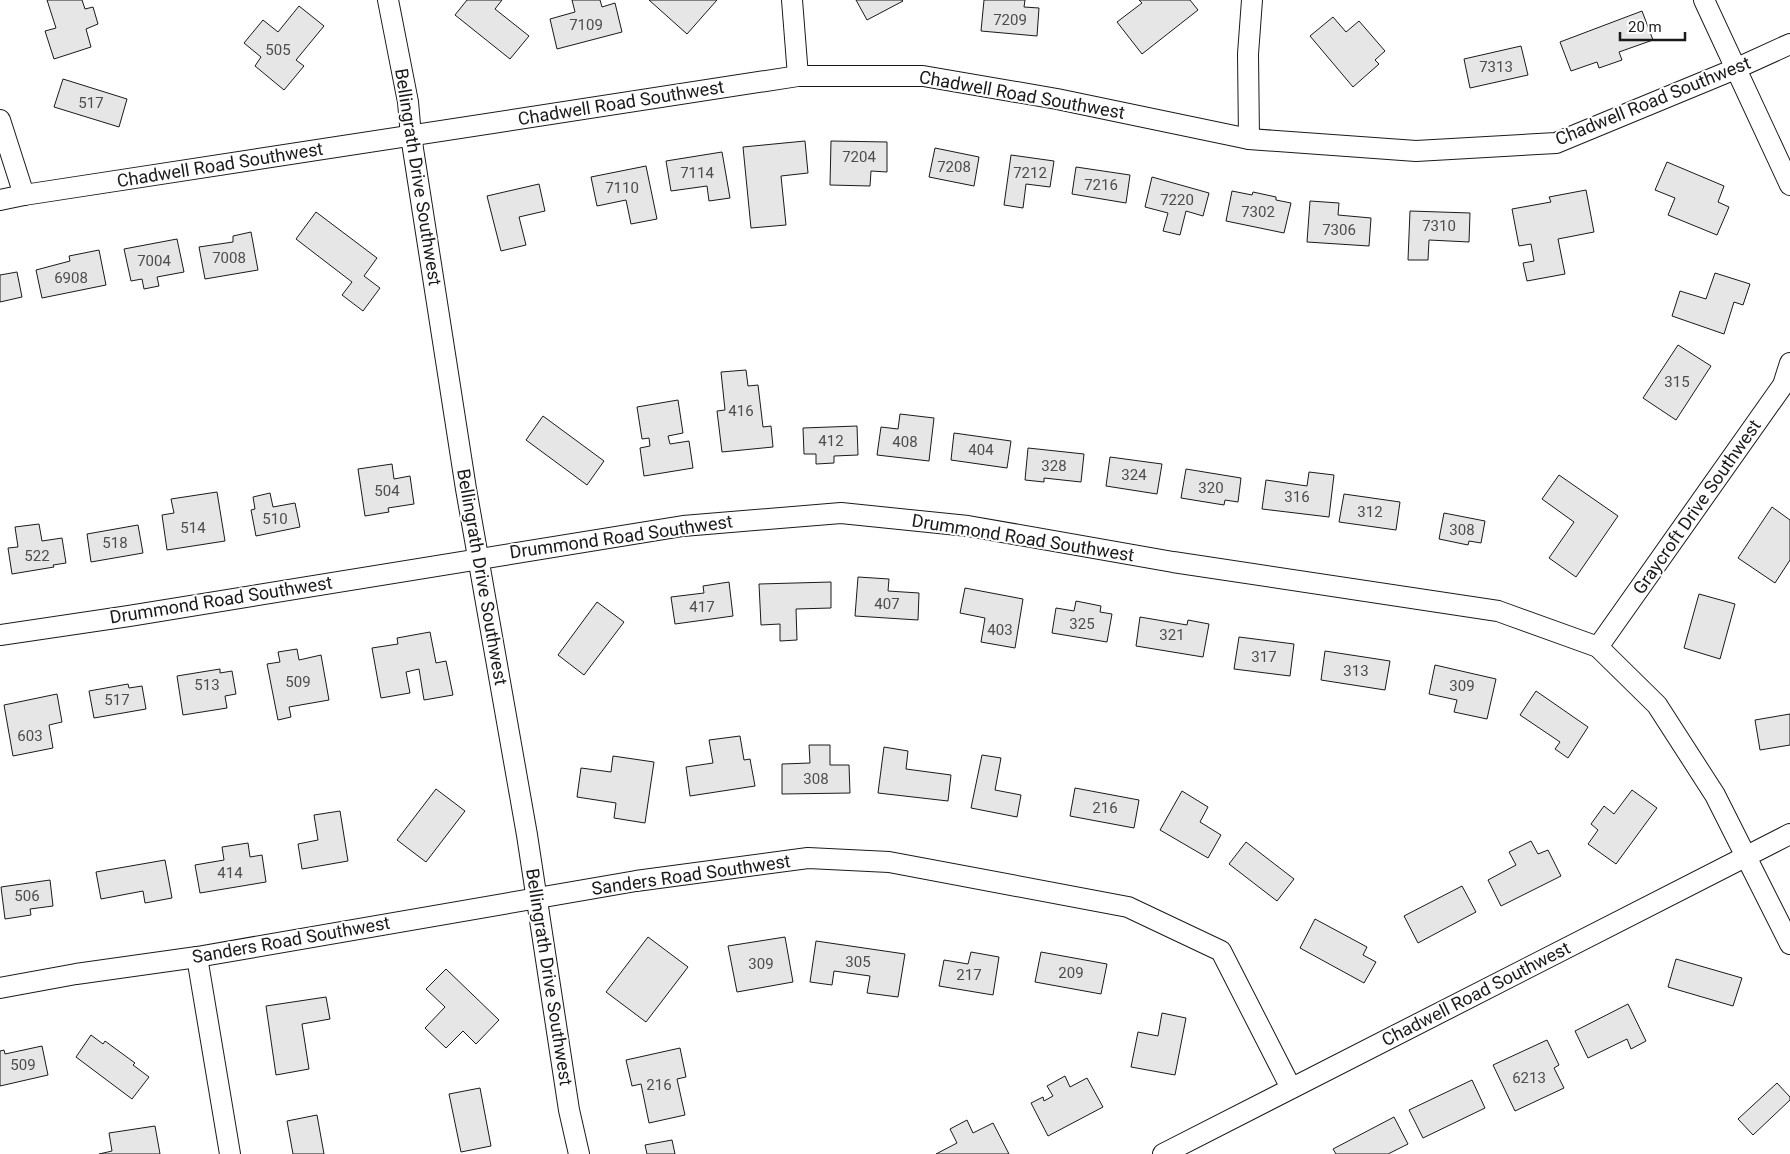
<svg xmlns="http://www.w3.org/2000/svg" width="1790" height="1154" font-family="Roboto,sans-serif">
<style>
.building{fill:#e6e6e6;stroke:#1a1a1a}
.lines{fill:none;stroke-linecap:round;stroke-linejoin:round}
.minor-casing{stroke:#1a1a1a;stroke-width:22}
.minor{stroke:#fff;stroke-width:20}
.labels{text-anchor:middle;stroke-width:4;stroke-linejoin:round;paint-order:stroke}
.number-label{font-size:15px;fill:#4d4d4d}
.street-label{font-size:18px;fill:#1a1a1a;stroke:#fff}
</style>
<rect width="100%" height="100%" fill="#fff"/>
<!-- building -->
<g class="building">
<path d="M47,0H82L85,9L93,7L98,24L86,29L91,47L54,59L45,31L56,28Z"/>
<path d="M467,0H502L495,9L529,36L510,59L455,15Z"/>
<path d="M572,0H600L602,7L615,3L622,32L557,49L550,19L575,12Z"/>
<path d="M649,0H717L687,34Z"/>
<path d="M856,0H902L903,1L867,20Z"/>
<path d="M984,0H1025L1024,7L1039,8L1037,36L981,31Z"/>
<path d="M1139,0H1190L1198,10L1142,54L1117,22L1142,3Z"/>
<path d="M299,6L324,26L296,60L304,66L284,90L255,66L261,57L244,43L263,20L278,32Z"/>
<path d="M1642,11L1653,40L1619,52L1622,60L1599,68L1597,62L1571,71L1560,42Z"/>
<path d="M1333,17L1346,32L1359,21L1385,51L1375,60L1379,64L1353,87L1310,36Z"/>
<path d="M1521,46L1528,75L1470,88L1464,59Z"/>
<path d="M63,79L127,99L119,127L54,107Z"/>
<path d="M805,141L808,173L781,176L786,225L751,228L743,147Z"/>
<path d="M831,141L887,142V172L871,171L870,186L830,185Z"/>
<path d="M935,148L979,157L974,186L929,177Z"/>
<path d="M722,152L730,198L709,201L707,186L671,191L666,161Z"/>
<path d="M1011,155L1054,161L1050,187L1026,184L1023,208L1004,205Z"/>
<path d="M1667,162L1724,186L1718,202L1729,207L1717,235L1668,215L1675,198L1655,190Z"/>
<path d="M646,166L657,219L631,224L626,200L597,206L591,177Z"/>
<path d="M1076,167L1130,175L1126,203L1072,194Z"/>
<path d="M1152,177L1209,193L1203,216L1186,211L1180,235L1163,231L1168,213L1145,207Z"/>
<path d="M539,184L545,211L519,217L526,245L501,251L487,196Z"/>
<path d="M1586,190L1594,232L1558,239L1565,274L1527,281L1523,263L1534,261L1531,244L1519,246L1512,209L1551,202L1549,197Z"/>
<path d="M1232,191L1252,195L1253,192L1276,197V200L1291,203L1284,233L1226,221Z"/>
<path d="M1310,201L1339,203L1338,215L1371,218L1369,246L1307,242Z"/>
<path d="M1410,211L1470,213L1469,242L1429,240L1428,260H1408Z"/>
<path d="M316,212L377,258L364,276L380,288L363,311L342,295L352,282L296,239Z"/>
<path d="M251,232L258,270L205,279L199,247L233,242V236Z"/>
<path d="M177,239L184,272L157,277L159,286L144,289L142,279L131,281L124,249Z"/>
<path d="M99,250L106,285L42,298L36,270L70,261L69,256Z"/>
<path d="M17,272L22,297L0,302V275Z"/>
<path d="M1715,273L1750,284L1743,305L1734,302L1724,334L1672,316L1680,291L1706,299Z"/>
<path d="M1678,345L1711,366L1676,420L1643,398Z"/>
<path d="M746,370L748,386L758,385L763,427L771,426L773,447L722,452L717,411L725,410L721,372Z"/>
<path d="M678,400L683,433L668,436L670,444L689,441L693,468L644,476L640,448L650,446L649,438L642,439L637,407Z"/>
<path d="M900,414L934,418L929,461L877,455L881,427L898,429Z"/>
<path d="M543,416L604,461L587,485L526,440Z"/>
<path d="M857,426L858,455L834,456V463L816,464V454H804L803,428Z"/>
<path d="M954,433L1011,441L1007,468L951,460Z"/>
<path d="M1028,448L1084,454L1081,482L1044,478V482L1025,480Z"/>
<path d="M1110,457L1162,464L1157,494L1106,486Z"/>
<path d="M392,464L394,479L410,476L414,504L388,508L389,512L365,516L358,469Z"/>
<path d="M1186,469L1241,478L1238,502L1225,500L1224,505L1181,498Z"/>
<path d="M1309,472L1334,475L1329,517L1262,509L1266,480L1307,486Z"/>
<path d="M1559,475L1618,516L1576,577L1549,558L1574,522L1542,499Z"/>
<path d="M217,492L225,541L167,550L162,515L174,513L171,499Z"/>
<path d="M270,493L273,507L295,503L300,527L256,536L251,510L255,509L253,497Z"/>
<path d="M1344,494L1400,502L1396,530L1339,522Z"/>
<path d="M1772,507L1790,520V560L1775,583L1738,558Z"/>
<path d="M1444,513L1485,521L1481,543L1469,541L1468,545L1439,539Z"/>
<path d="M39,524L42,541L62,538L66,563L53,565L54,567L12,574L8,548L18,547L15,527Z"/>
<path d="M138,525L143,553L91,562L87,534Z"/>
<path d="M858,577L889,579L888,591L919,593L918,620L855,616Z"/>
<path d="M729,582L733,616L675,624L671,597L704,593L703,586Z"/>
<path d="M831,582V608L796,609L797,640L780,641V624L761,625L759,584Z"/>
<path d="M965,588L1023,599L1015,648L981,642L985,618L960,613Z"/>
<path d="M1699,594L1735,604L1720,659L1684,648Z"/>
<path d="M1076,601L1101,606L1100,612L1112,614L1107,642L1052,633L1056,608L1074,611Z"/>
<path d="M597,602L624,622L584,675L558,655Z"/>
<path d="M1140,617L1187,625L1188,620L1209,624L1203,657L1136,646Z"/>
<path d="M430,632L436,663L446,661L453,695L424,700L419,669L406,672L410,693L381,698L372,648L398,644L397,638Z"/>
<path d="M1239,637L1294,644L1290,676L1234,669Z"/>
<path d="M297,649L299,660L321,655L329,700L289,707L291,717L278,720L267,664L280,662L278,652Z"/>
<path d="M1325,651L1390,661L1385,690L1321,680Z"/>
<path d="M1435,665L1496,679L1487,719L1454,712L1457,700L1429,694Z"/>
<path d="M220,669V673L232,671L236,694L225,696L227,708L183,715L177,676Z"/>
<path d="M128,684L129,688L142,686L146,709L94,718L89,691Z"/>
<path d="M1536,691L1588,727L1568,758L1555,749L1560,742L1520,715Z"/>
<path d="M57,694L62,722L49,725L53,748L13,756L4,705Z"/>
<path d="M1790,714V745L1760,750L1755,720Z"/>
<path d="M740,736L744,760L750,759L755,786L690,796L686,767L713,763L709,740Z"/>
<path d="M809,745H830V765H849L850,793L782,794V764L810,763Z"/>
<path d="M884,747L908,751L906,769L951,775L948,801L878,793Z"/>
<path d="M982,755L1001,758L995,790L1021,795L1017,817L971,808Z"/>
<path d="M613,756L654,762L645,823L614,818L616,803L577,797L581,768L611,772Z"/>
<path d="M1075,788L1139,800L1134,828L1070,816Z"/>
<path d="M436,789L465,811L426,862L397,840Z"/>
<path d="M1632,790L1657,808L1616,864L1588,844L1598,830L1591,824L1604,806L1614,814Z"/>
<path d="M1182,791L1208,807L1200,822L1221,835L1208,858L1160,830Z"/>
<path d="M340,811L348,861L302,869L298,844L318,840L314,815Z"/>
<path d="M1531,841L1538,854L1548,850L1561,876L1501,906L1488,880L1516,865L1509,852Z"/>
<path d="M1246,842L1294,879L1277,901L1229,864Z"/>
<path d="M248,843L250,857L262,855L266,882L200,893L195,865L224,860L222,847Z"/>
<path d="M165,860L172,898L145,903L143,891L101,899L96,872Z"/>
<path d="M50,880L53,906L30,909L31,915L5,919L1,887Z"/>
<path d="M1462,886L1476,912L1418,943L1404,916Z"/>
<path d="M1315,919L1367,947L1363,955L1376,962L1364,983L1300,948Z"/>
<path d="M648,937L688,967L646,1022L606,992Z"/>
<path d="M785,937L793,982L737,992L728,946Z"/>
<path d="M816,941L905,954L898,997L867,993L870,976L834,971L832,985L810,982Z"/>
<path d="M971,952L999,957L993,995L939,986L944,960L968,964Z"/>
<path d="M1041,952L1107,964L1101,994L1035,982Z"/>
<path d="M1676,959L1742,978L1733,1006L1668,987Z"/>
<path d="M446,969L499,1020L476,1044L463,1031L446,1048L425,1028L445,1007L426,989Z"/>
<path d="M326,997L330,1019L302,1024L309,1069L276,1075L266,1006Z"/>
<path d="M1628,1004L1646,1041L1631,1049L1627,1039L1588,1058L1575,1031Z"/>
<path d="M1162,1013L1186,1018L1175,1075L1131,1067L1138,1032L1158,1036Z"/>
<path d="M91,1035L103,1044L105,1041L135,1063L133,1065L149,1077L132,1099L76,1057Z"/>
<path d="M1547,1040L1559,1065L1554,1068L1564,1088L1515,1111L1493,1065Z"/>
<path d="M42,1046L48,1075L0,1086V1051L4,1050L5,1054Z"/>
<path d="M680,1048L686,1077L677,1079L685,1115L649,1123L641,1084L632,1086L626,1060Z"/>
<path d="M1065,1076L1070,1087L1087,1078L1103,1107L1048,1136L1031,1103L1043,1097L1044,1101L1053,1096L1047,1086Z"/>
<path d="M1472,1080L1485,1108L1423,1138L1409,1110Z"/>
<path d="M1777,1083L1790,1097V1100L1753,1135L1738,1119Z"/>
<path d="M480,1088L491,1146L461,1152L449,1094Z"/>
<path d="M317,1115L324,1154H293L287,1121Z"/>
<path d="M1394,1117L1408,1144L1388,1154H1336L1333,1149Z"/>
<path d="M967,1120L973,1133L993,1123L1009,1154H936L957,1143L950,1129Z"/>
<path d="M155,1126L160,1154H99L112,1151L109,1133Z"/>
<path d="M672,1140L675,1154H647L645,1145Z"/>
</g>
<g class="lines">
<!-- minor casing -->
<g class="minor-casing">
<g id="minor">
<path d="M388,0L408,102L411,136L466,489L527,835L569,1110L579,1154"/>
<path d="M792,0L798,76"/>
<path d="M1704,0L1790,185"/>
<path d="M0,120L24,195"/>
<path d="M1249,139L1248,54L1252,0"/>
<path d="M0,200L24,195L798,76H923L1057,99L1249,139L1416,151L1556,143L1735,69L1790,44"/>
<path d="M0,635L129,616L683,526L841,513L968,526L1173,562L1498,611L1598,647L1657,705L1715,795L1790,944"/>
<path d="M1598,647L1783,385L1790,363"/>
<path d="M197,957L230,1154"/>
<path d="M0,988L76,974L197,957L636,881L808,858L889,862L1128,907L1221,951L1291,1088"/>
<path d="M1163,1154L1790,834"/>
</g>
</g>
<!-- minor -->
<use href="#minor" class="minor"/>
</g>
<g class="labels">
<!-- number labels -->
<g class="number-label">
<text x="1010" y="25">7209</text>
<text x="586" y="30">7109</text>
<text x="278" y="55">505</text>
<text x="1496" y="72">7313</text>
<text x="91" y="108">517</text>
<text x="859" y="162">7204</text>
<text x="954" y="172">7208</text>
<text x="697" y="178">7114</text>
<text x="1030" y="178">7212</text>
<text x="1101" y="190">7216</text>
<text x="622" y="193">7110</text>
<text x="1177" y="205">7220</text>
<text x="1258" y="217">7302</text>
<text x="1439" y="231">7310</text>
<text x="1339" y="235">7306</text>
<text x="229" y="263">7008</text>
<text x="154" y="266">7004</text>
<text x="71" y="283">6908</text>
<text x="1677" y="387">315</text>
<text x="741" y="416">416</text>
<text x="831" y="446">412</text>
<text x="905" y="447">408</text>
<text x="981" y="455">404</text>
<text x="1054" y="471">328</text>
<text x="1134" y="480">324</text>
<text x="1211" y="493">320</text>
<text x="387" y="496">504</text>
<text x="1297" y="502">316</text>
<text x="1370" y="517">312</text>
<text x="275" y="524">510</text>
<text x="193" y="533">514</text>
<text x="1462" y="535">308</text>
<text x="115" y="548">518</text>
<text x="37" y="561">522</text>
<text x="887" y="609">407</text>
<text x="702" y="612">417</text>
<text x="1082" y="629">325</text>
<text x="1000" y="635">403</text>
<text x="1172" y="640">321</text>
<text x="1264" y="662">317</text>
<text x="1356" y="676">313</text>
<text x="298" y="687">509</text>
<text x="207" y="690">513</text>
<text x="1462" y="691">309</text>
<text x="117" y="705">517</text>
<text x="30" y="741">603</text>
<text x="816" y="784">308</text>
<text x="1105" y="813">216</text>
<text x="230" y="878">414</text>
<text x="27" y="901">506</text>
<text x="858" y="967">305</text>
<text x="761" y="969">309</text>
<text x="1071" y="978">209</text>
<text x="969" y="980">217</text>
<text x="23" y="1070">509</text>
<text x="1529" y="1083">6213</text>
<text x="659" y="1090">216</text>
</g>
<!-- street labels -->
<g class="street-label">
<text transform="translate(1022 95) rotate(10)" y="6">Chadwell Road Southwest</text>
<text transform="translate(1653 101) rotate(-22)" y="6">Chadwell Road Southwest</text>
<text transform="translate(621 103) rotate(-9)" y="6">Chadwell Road Southwest</text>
<text transform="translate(220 165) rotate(-9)" y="6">Chadwell Road Southwest</text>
<text transform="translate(418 177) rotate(81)" y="6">Bellingrath Drive Southwest</text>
<text transform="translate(1697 507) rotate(-55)" y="6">Graycroft Drive Southwest</text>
<text transform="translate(621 537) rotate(-8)" y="6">Drummond Road Southwest</text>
<text transform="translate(1023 538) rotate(9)" y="6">Drummond Road Southwest</text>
<text transform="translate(482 577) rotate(80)" y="6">Bellingrath Drive Southwest</text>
<text transform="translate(221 600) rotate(-9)" y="6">Drummond Road Southwest</text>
<text transform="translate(691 875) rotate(-8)" y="6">Sanders Road Southwest</text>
<text transform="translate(291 940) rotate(-10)" y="6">Sanders Road Southwest</text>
<text transform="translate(549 977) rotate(81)" y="6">Bellingrath Drive Southwest</text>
<text transform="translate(1476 994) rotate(-27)" y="6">Chadwell Road Southwest</text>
</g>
</g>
<!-- scale -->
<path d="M1620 32v8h65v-8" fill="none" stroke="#1a1a1a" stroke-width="2.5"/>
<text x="1628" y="32" font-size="15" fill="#1a1a1a" stroke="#ffffff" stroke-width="4" paint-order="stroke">20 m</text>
</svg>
